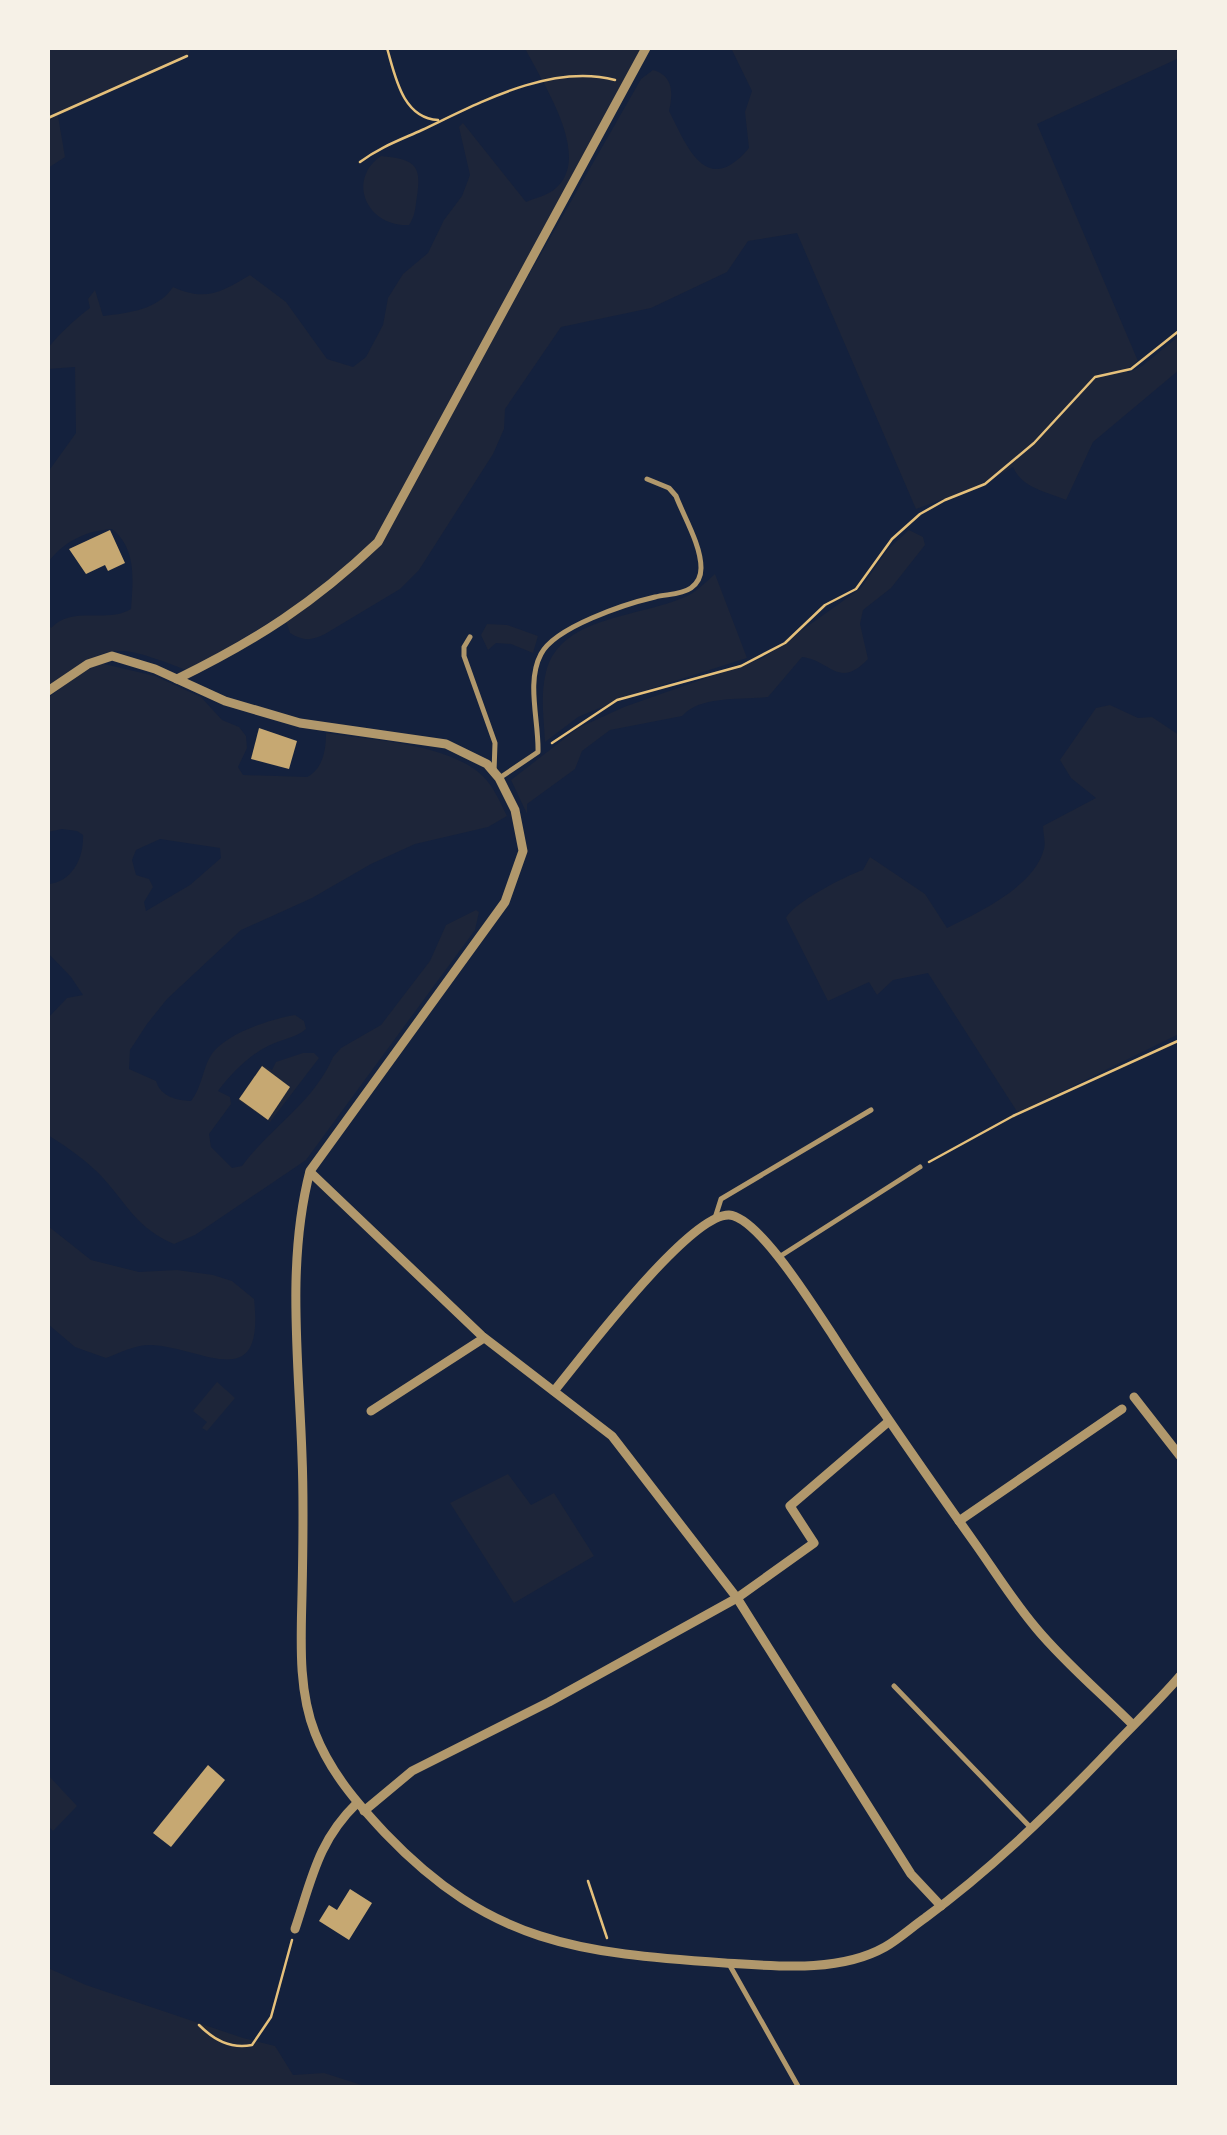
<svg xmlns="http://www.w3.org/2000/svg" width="1227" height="2135" font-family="'Source Serif 4',serif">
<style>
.green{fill:#1d2539;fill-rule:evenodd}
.building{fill:#c6a872}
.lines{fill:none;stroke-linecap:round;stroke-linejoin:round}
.path{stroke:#e5c07b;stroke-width:2.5}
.service{stroke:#b1986c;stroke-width:5}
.minor{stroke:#b1986c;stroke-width:9}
</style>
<rect width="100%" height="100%" fill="#14213d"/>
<!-- green -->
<g class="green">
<path d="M48,48H190L189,56L58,116L65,157L48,168Z"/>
<path d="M525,48H642L380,539L328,587L189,671C116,644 112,640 48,687V623L51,628C72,605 106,624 131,609C133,580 137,549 112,529C85,531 65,541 48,562V472L76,433L75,367L48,369V348C60,333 74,320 90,308L88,299L95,290L103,316C128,313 158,310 173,287C205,302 222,292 250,275L286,302L327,359L353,367L366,357L383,325L388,298L403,274L428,253L444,220L462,196L470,175L459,127L463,123L526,202C535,198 549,195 556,188C593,156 541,81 525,48Z"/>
<path d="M731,48H1179V58L1037,124L1138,361L1127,369L1128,373L1142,366L1179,336V370L1093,442L1066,500C1046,491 1023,489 1013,467L982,485L916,509L797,233L748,241L727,272L651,308L561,327L505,409L504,429L493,454L419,570L400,589L325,634C311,641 303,641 290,633L286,621L331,590L380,544L443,425L641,79L653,70C674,76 673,94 669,111C687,146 706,199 749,148L745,112L752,91Z"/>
<path d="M381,156C419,159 422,168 416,203C415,212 414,217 409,225C367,227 346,180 381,156Z"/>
<path d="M909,530L923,537L925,545L891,588L863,610L860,624L868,659C839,690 830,660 802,657L768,697C742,700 700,695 682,716L610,730L582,751L575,769L527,804V814L511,780L578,728L624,707L763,658L861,588L888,549Z"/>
<path d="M715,574L747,658L631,695L578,717L545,742C544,719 540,695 546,672C561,613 646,618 691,594C699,589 707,581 715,574Z"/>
<path d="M487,624L507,625L538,636L533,653L511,644L496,643L488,650L481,635Z"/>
<path d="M100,663L155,676L201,697L222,720L239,727L246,736L247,748L238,767L243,775L307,777C323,769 326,750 326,733C371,740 440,743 477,771C492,782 499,800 507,816L488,827L415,844L371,864L312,898L241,930L167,999L147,1024L130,1050L129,1069L156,1081C161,1097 176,1100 191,1101C202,1087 202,1071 210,1057C223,1034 271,1019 295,1015L304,1021L306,1029C296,1038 281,1039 268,1046C248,1056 232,1073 218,1091L230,1097L231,1104L209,1134L211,1147L232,1168L242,1166C270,1128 314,1102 333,1057L341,1048L381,1025L430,961L446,925L476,910L479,912L475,930L306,1160L195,1235L174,1244C137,1228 129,1207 104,1179C89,1162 67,1147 48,1135V1018L67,998L83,995L71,977L48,953V884C72,882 84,858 83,835L77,831L62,829L48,832V698L76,676ZM160,839L220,848L221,858L190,885L146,911L144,902L153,887L149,879L136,875L132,860L136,850Z"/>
<path d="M1110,705L1138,718L1152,717L1179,735V1034L1018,1113L928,973L893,980L877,995L869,982L828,1001L786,918C793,903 845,876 863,870L870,857L925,894L947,928C979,912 1034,887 1044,849C1046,843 1043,833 1043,826L1096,798L1071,778L1060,760L1096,708Z"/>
<path d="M303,1053H314L319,1058L270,1122L238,1100L262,1065L272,1070L276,1062Z"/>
<path d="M48,1226L91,1260L139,1272L177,1270L213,1275L232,1281L254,1299C265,1396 204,1348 152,1345C137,1344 121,1352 106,1358L75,1347L48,1324Z"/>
<path d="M217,1382L235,1398L207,1431L202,1428L207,1422L193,1411Z"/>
<path d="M508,1474L531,1505L554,1493L594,1556L514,1603L450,1503Z"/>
<path d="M48,1775L77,1806L53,1831L48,1826Z"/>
<path d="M48,1968L86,1985L243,2038L275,2046L293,2075L324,2073L368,2087L48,2088Z"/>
</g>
<!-- building -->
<g class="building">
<path d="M110,530L125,563L108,571L105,565L86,574L69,549Z"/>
<path d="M259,728L297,741L289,769L251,759Z"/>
<path d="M262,1066L290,1087L268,1120L239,1099Z"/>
<path d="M208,1765L225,1780L171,1847L153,1833Z"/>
<path d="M350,1889L372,1903L349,1940L319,1921L329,1905L337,1910Z"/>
</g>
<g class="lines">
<!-- path -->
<g class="path">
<path d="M387,48C395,75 402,118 438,120"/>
<path d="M48,118L187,56"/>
<path d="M360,162C380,147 400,140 422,130C479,103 551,63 615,80"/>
<path d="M552,743L617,700L741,666L785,643L825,605L856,589L892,539L920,514L945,500L985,484L1034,443L1095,377L1131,369L1180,330"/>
<path d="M929,1162L1013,1116L1180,1040"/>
<path d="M588,1881L607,1938"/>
<path d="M199,2025C214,2040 230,2049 252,2045L271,2017L292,1940"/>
</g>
<!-- service -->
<g class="service">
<path d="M470,637L464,647V656L495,743L494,772"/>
<path d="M501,777L538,752C539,721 526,682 541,654C555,627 625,604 655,597C667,594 681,595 691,588C698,583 701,575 701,568C701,545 684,517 676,496L669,488L647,479"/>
<path d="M715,1218L721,1199L871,1110"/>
<path d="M779,1257L920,1167"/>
<path d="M894,1686L1031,1828"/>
<path d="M729,1964L799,2088"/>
</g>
<!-- minor -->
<g class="minor">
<path d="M177,679C257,640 314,603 378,542L646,48"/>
<path d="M48,691L88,664L112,656L155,669L225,701L300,723L446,744L487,764L499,778L515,810L523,851L505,902L310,1171C286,1263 299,1362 302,1456C304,1503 303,1549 302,1595C301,1640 298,1690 315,1733C330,1772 357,1803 385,1833C491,1944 579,1953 725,1963C775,1966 839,1973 885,1947C899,1939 912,1927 925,1918C989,1871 1046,1816 1101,1759C1127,1731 1155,1705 1180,1676"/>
<path d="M310,1172L482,1336L612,1436L737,1598L911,1874L941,1906"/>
<path d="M554,1391C582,1357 689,1214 729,1215C759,1217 815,1309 832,1334C877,1405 925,1473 974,1542C994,1570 1013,1601 1036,1628C1065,1663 1101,1693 1133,1725"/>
<path d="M1134,1397L1180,1456"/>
<path d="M371,1411L484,1338"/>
<path d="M959,1521L1122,1409"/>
<path d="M364,1811L412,1771L549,1702L737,1598L814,1543L790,1506L888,1422"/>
<path d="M295,1929C312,1878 318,1841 357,1803"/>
</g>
</g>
<!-- border -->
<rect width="1227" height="2135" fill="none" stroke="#f6f1e7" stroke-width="100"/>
</svg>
